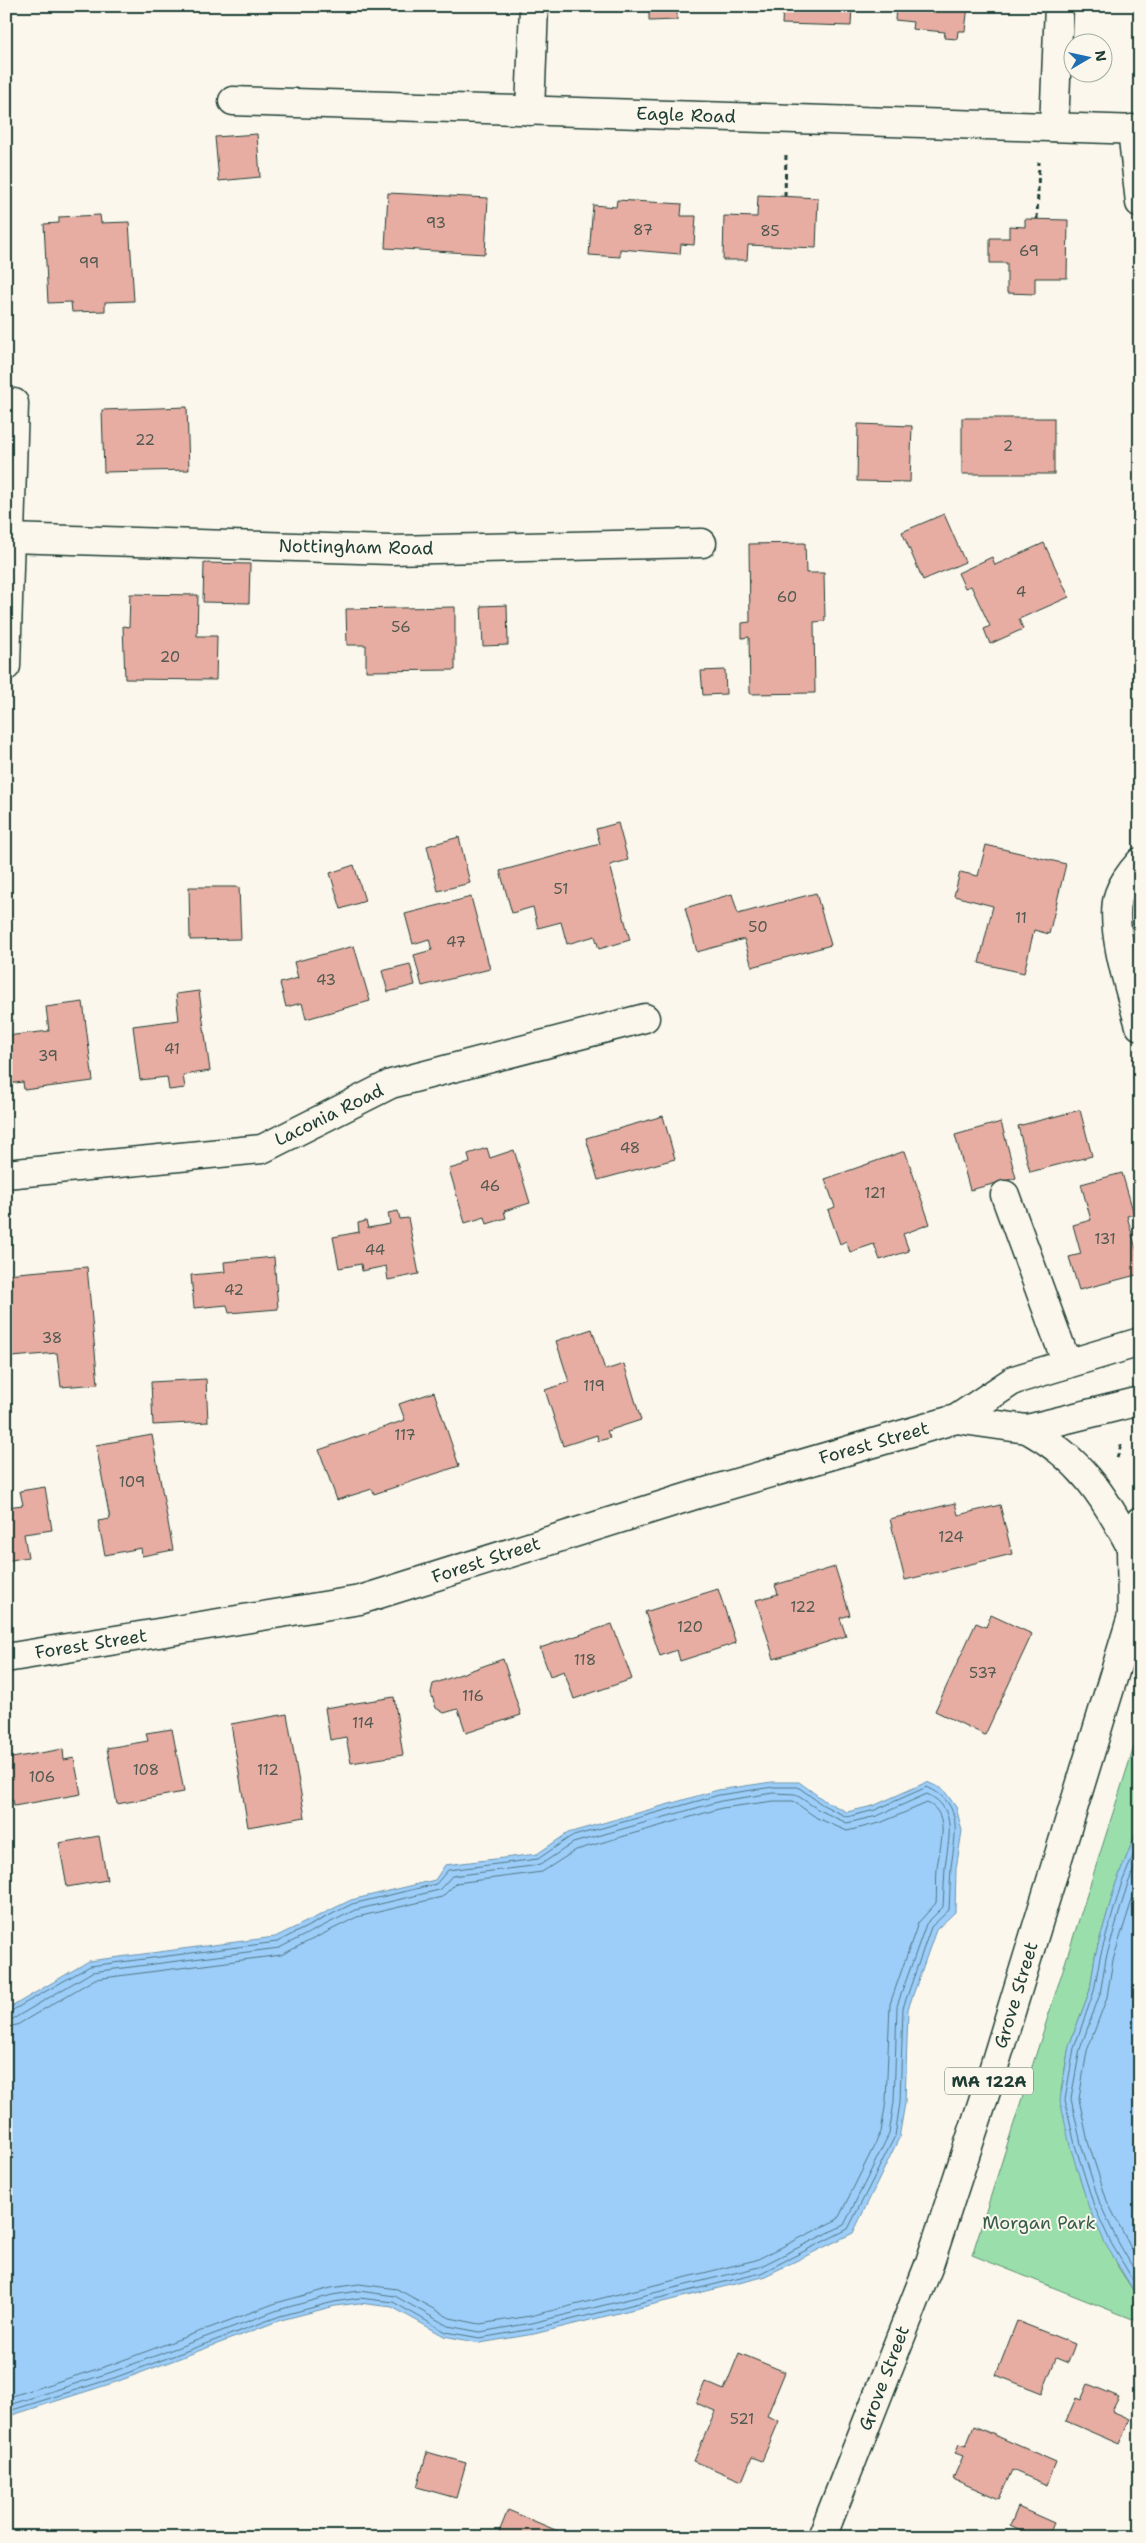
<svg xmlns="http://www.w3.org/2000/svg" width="1146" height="2543" font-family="'Shantell Sans',sans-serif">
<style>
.green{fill:#9adfab;stroke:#5c8e70}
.water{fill:#9dcefa;stroke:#6b94ab}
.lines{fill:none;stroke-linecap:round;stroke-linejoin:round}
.shore{stroke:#517783;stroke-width:1}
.building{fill:#e7ada2;stroke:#1f3d34}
.minor-casing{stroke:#1f3d34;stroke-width:31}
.major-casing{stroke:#1f3d34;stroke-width:31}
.path{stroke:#1f3d34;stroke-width:3;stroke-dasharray:5 4;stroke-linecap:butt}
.minor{stroke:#fbf7ec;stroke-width:28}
.major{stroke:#fbf7ec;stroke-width:28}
.labels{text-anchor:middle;stroke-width:4;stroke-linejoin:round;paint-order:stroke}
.number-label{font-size:15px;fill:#515950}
.shield{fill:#fbf7ec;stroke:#61756b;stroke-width:1}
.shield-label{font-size:16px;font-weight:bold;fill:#1f3d34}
.street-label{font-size:18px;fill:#1f3d34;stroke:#fbf7ec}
.park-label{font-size:18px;fill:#385d4c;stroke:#fbf7ec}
</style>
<rect width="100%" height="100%" fill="#fbf7ec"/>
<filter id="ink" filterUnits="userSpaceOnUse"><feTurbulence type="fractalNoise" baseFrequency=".02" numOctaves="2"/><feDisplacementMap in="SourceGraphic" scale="10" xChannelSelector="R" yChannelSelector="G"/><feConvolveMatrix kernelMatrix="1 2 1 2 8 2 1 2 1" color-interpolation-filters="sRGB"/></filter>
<g filter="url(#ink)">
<!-- green -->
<path class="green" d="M1140,1728V1823L1116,1883L1095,1956L1090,1990L1069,2046L1061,2091L1118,2267L1140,2301V2322L972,2255Z"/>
<!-- water -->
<g class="water">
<path d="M772,1782H799L825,1801L847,1812L873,1806L927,1782L943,1789L956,1807L962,1831L956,1869L955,1912L936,1930L908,2009L905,2103L899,2138L853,2233L763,2277L534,2334L480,2343L444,2336L392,2307L359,2303L335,2306L281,2320L116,2382L6,2417V2010L89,1961L275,1937L351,1900L435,1880L445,1865L537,1854L568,1833L718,1790Z"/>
<path d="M1140,1823V2301L1106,2245L1089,2208L1070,2146L1060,2100L1069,2046L1090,1990L1095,1956L1116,1883Z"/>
</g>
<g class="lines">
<!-- shore -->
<g class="shore">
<path d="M1140,1839L1121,1885L1100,1957L1094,1991L1074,2048L1065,2100L1075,2145L1094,2206L1111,2243L1140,2292"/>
<path d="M1140,1855L1127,1886L1106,1958L1100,1994L1080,2049L1071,2099L1081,2144L1100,2204L1117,2240L1140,2280"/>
<path d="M1140,1875L1113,1960L1107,1997L1087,2051L1079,2099L1088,2142L1107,2201L1140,2266"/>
<path d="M6,2014L90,1966L277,1942L352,1904L436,1884L448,1870L538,1859L570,1837L719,1795L773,1787H798L823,1805L847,1817L875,1810L927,1787C965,1804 955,1835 951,1867C950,1881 950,1896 949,1910L931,1927L903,2008L900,2103L895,2136L848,2229L761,2273L533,2329L480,2338L446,2332L393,2302L359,2298L334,2302L280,2316L114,2378L6,2412"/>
<path d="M6,2020L13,2019L92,1972L279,1948L355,1910L439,1890L452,1876L540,1865L573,1843L721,1801L773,1793L795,1794L819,1810L847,1823L877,1816L927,1794C959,1808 948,1841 945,1867C944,1880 944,1894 943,1907L926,1924L897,2006L894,2102L889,2134L844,2225L759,2267L532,2323L480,2332L448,2326L395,2296L359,2291L332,2295L278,2310L112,2372L6,2406"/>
<path d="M6,2027L17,2025L95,1979L281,1955L357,1917L442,1897L456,1883L542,1872L576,1850L722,1808L774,1801H793L817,1818L847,1831L880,1823L927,1803C952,1813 939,1849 937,1868C936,1880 937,1892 936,1903L918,1923L890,2004L886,2101L881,2132L838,2219L756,2260L530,2316L480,2324L450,2318L397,2289L359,2284L331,2288L276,2303L110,2365L6,2398"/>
</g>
</g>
<!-- building -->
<g class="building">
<path d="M375,6H435V8L375,7Z"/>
<path d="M649,6H705V7H677V20L649,21Z"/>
<path d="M783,6H852L851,26L782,24Z"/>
<path d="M896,6H968L965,31H958L957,39L944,38L945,32L912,29L913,22L895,20Z"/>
<path d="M257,134L260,177L219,181L215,137Z"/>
<path d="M388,193L488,198L485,254L385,248Z"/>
<path d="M758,195L818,198L816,248L748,245L747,260H723L724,216L757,217Z"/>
<path d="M617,200L682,204L681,216H696L694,245L681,244L680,254L620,249V257L589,255L593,205L616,207Z"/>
<path d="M100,215L101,223L129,222L134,301L105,302V311L72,312L71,302L48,303L44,224L59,223V217Z"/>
<path d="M1025,219L1068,220L1067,278H1035V294L1007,293V263H990V238H1009V226L1025,227Z"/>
<path d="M187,407L189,470L104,472L102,410Z"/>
<rect x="962" y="418" width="92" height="56"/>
<path d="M858,424L912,426L910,482L857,481Z"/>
<path d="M944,514L965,562L923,580L902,532Z"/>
<path d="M805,543L806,573H824L825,621L814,622L815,693L750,694L749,637L742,638V623L750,622L749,544Z"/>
<path d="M1044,543L1069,597L1019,619L1023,629L990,644L984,629L990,626L971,586L965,588L958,573L992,557L995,565Z"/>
<path d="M204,563L250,564L249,603L203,602Z"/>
<path d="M130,594L198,595L197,636H217L216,680L125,679L123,626L129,627Z"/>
<path d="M507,605L508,645L483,646L481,606Z"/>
<path d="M455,607V670L366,671V645H347L346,609Z"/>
<path d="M725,670L726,694L703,695L701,671Z"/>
<path d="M618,823L628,860L610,865L630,940L599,949L595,936L567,944L561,922L538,928L533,907L512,913L500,871L600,844L596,829Z"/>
<path d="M459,837L470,883L438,891L427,846Z"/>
<path d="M986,845L1066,864L1049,934L1034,930L1024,973L979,963L993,906L954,896L960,872L978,876Z"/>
<path d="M354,865L365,901L341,909L330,873Z"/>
<path d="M189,887H239L241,939L190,940Z"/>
<path d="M816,893L831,945L752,967L744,939L697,952L685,908L732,894L738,914Z"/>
<path d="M471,897L490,969L422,986L414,955L432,950L429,939L413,944L405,914Z"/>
<path d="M354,946L370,1001L306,1019L302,1003L286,1007L280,983L298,978L294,962Z"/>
<path d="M410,964L415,985L388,992L382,971Z"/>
<path d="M199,991L210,1071L183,1075L185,1088L169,1090L167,1077L140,1080L133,1026L179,1020L176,994Z"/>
<path d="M83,1002L93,1081L24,1090L23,1082L7,1084L6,1036L49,1031L46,1007Z"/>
<path d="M1080,1110L1092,1156L1030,1172L1018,1126Z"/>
<path d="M663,1116L675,1159L598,1180L586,1138Z"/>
<path d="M1001,1122L1016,1178L970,1190L955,1135Z"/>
<path d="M487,1148L490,1158L514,1150L530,1203L504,1211L506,1218L487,1224L485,1217L465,1223L449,1169L470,1163L468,1154Z"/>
<path d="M905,1151L930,1224L903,1234L909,1251L880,1260L874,1244L850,1252L846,1241L840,1244L828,1210L835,1207L825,1179Z"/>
<path d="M1122,1173L1134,1214L1127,1216L1140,1263V1274L1079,1290L1069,1257L1081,1254L1073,1225L1091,1220L1081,1184Z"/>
<path d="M398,1211L400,1219L408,1218L419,1274L388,1280L386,1266L362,1271L361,1264L339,1268L333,1237L359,1232L358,1223L366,1221L368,1228L390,1224L388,1213Z"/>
<path d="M274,1257L278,1309L229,1313L227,1305L194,1308L191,1275L225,1272L224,1262Z"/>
<path d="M87,1267L98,1384L61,1387L57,1353L12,1357L9,1322H6V1274Z"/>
<path d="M592,1329L605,1370L624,1364L641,1420L607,1431L610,1438L598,1441L597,1435L563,1446L545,1390L569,1382L556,1341Z"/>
<path d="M206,1379L208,1422L153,1425L151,1382Z"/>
<path d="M434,1392L459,1466L374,1494L372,1489L337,1500L319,1450L405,1420L399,1404Z"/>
<path d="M152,1435L173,1550L142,1556L141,1548L105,1555L98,1521L110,1519L96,1445Z"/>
<path d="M45,1487L52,1530L24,1534L28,1557L6,1561V1507L23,1505L20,1491Z"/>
<path d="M955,1503L958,1515L1000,1505L1012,1554L905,1580L890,1519Z"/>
<path d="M835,1567L850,1615L840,1618L846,1636L774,1659L756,1600L778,1594L775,1585Z"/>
<path d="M718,1589L736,1643L680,1661L677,1650L660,1656L645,1612Z"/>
<path d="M991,1615L1032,1634L985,1735L935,1711L976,1623L986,1627Z"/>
<path d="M612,1624L632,1679L574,1699L564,1671L550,1676L540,1648Z"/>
<path d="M503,1659L521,1715L466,1733L458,1709L444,1713L436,1708L431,1693L433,1684Z"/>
<path d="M394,1697L403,1755L351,1763L346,1737L330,1740L325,1708Z"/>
<path d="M287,1714L305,1817L248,1827L231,1724Z"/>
<path d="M172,1729L184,1792L117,1804L107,1748L148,1741L146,1733Z"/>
<path d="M63,1749L64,1760L74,1758L81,1794L14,1806L13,1800L6,1801V1759Z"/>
<path d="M99,1836L107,1880L67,1887L59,1843Z"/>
<path d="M1017,2321L1075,2344L1068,2363L1056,2358L1042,2393L996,2375Z"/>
<path d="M739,2353L785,2372L767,2416L779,2421L762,2461L752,2457L742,2481L694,2461L715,2411L696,2403L705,2382L724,2390Z"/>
<path d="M1088,2384L1119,2397L1112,2411L1130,2419L1119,2444L1066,2421L1076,2398L1081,2400Z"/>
<path d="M974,2426L1056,2462L1047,2485L1012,2470L999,2499L953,2479L963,2456L955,2453L959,2444L966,2446Z"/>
<path d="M427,2452L466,2463L456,2498L417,2487Z"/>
<path d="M1018,2507L1054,2523L1048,2537H1033L1010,2526Z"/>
<path d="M508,2510L572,2537H497Z"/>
</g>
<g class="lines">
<!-- minor casing -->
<g class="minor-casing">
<g id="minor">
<path d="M233,101L1140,130"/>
<path d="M530,111L534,6"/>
<path d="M1054,127L1059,6"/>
<path d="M1132,129L1140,203"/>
<path d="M9,538L391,550L702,543"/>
<path d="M6,666L14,403"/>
<path d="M1140,862C1132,871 1123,882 1119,894C1108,925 1131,994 1140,1026"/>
<path d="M6,1174L262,1149L391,1084L645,1018"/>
<path d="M1005,1195L1067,1364"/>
</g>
</g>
<!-- major casing -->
<g class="major-casing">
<g id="major">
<path d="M956,1419L1027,1429L1140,1401"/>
<path d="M1027,1429C1080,1458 1104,1495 1131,1547"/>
<path d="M6,1658L360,1600L695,1495L956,1419L1014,1380L1140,1342"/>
<path d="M822,2537L929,2265L994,2067L1132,1616L1131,1547L1140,1521"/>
</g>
</g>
<!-- path -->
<g class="path">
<path d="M785,196L786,154"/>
<path d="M1037,219L1039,162"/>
<path d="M1117,1458L1122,1442"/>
</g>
<!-- minor -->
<use href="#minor" class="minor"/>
<!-- major -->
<use href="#major" class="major"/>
</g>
</g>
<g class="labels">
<!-- number labels -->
<g class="number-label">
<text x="436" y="228">93</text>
<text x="643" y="235">87</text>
<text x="770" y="236">85</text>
<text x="1029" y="256">69</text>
<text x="89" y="268">99</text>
<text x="145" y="445">22</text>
<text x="1008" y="451">2</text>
<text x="1021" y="597">4</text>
<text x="787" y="602">60</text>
<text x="401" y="632">56</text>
<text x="170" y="662">20</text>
<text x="561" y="894">51</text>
<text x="1021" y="923">11</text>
<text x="758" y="932">50</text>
<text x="456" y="947">47</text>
<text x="326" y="985">43</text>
<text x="172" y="1054">41</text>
<text x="48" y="1061">39</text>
<text x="630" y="1153">48</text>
<text x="490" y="1191">46</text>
<text x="875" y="1198">121</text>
<text x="1105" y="1244">131</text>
<text x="375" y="1255">44</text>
<text x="234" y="1295">42</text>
<text x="52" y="1343">38</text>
<text x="594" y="1391">119</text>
<text x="405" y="1440">117</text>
<text x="132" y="1487">109</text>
<text x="951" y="1542">124</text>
<text x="803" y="1612">122</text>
<text x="690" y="1632">120</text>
<text x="585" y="1665">118</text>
<text x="983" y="1678">537</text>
<text x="473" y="1701">116</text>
<text x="363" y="1728">114</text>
<text x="146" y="1775">108</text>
<text x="268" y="1775">112</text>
<text x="42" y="1782">106</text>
<text x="742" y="2424">521</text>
</g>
<!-- shield labels -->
<rect class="shield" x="945" y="2067.5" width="88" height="27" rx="4"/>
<g class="shield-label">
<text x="989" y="2087">MA 122A</text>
</g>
<!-- street labels -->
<g class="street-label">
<text transform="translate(686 115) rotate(2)" y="6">Eagle Road</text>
<text transform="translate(356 547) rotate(1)" y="6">Nottingham Road</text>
<text transform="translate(329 1115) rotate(-26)" y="6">Laconia Road</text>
<text transform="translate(874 1443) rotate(-16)" y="6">Forest Street</text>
<text transform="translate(486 1560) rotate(-18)" y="6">Forest Street</text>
<text transform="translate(91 1644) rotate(-9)" y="6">Forest Street</text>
<text transform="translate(1016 1995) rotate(-73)" y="6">Grove Street</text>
<text transform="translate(884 2378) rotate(-69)" y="6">Grove Street</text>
</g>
<!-- park labels -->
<g class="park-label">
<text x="1039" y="2229">Morgan Park</text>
</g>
</g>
<!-- margin -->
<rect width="1146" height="2543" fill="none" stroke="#fbf7ec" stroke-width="25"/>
<rect x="12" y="12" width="1121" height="2518" fill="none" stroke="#1f3d34" stroke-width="2" filter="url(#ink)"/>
<!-- north arrow -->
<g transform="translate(1088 58) rotate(81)"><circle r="24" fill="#fbf7ec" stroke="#a3ada2"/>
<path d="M0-4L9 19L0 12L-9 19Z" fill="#1f6fb2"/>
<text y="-8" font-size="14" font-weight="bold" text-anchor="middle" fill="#1f3d34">N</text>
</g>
</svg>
